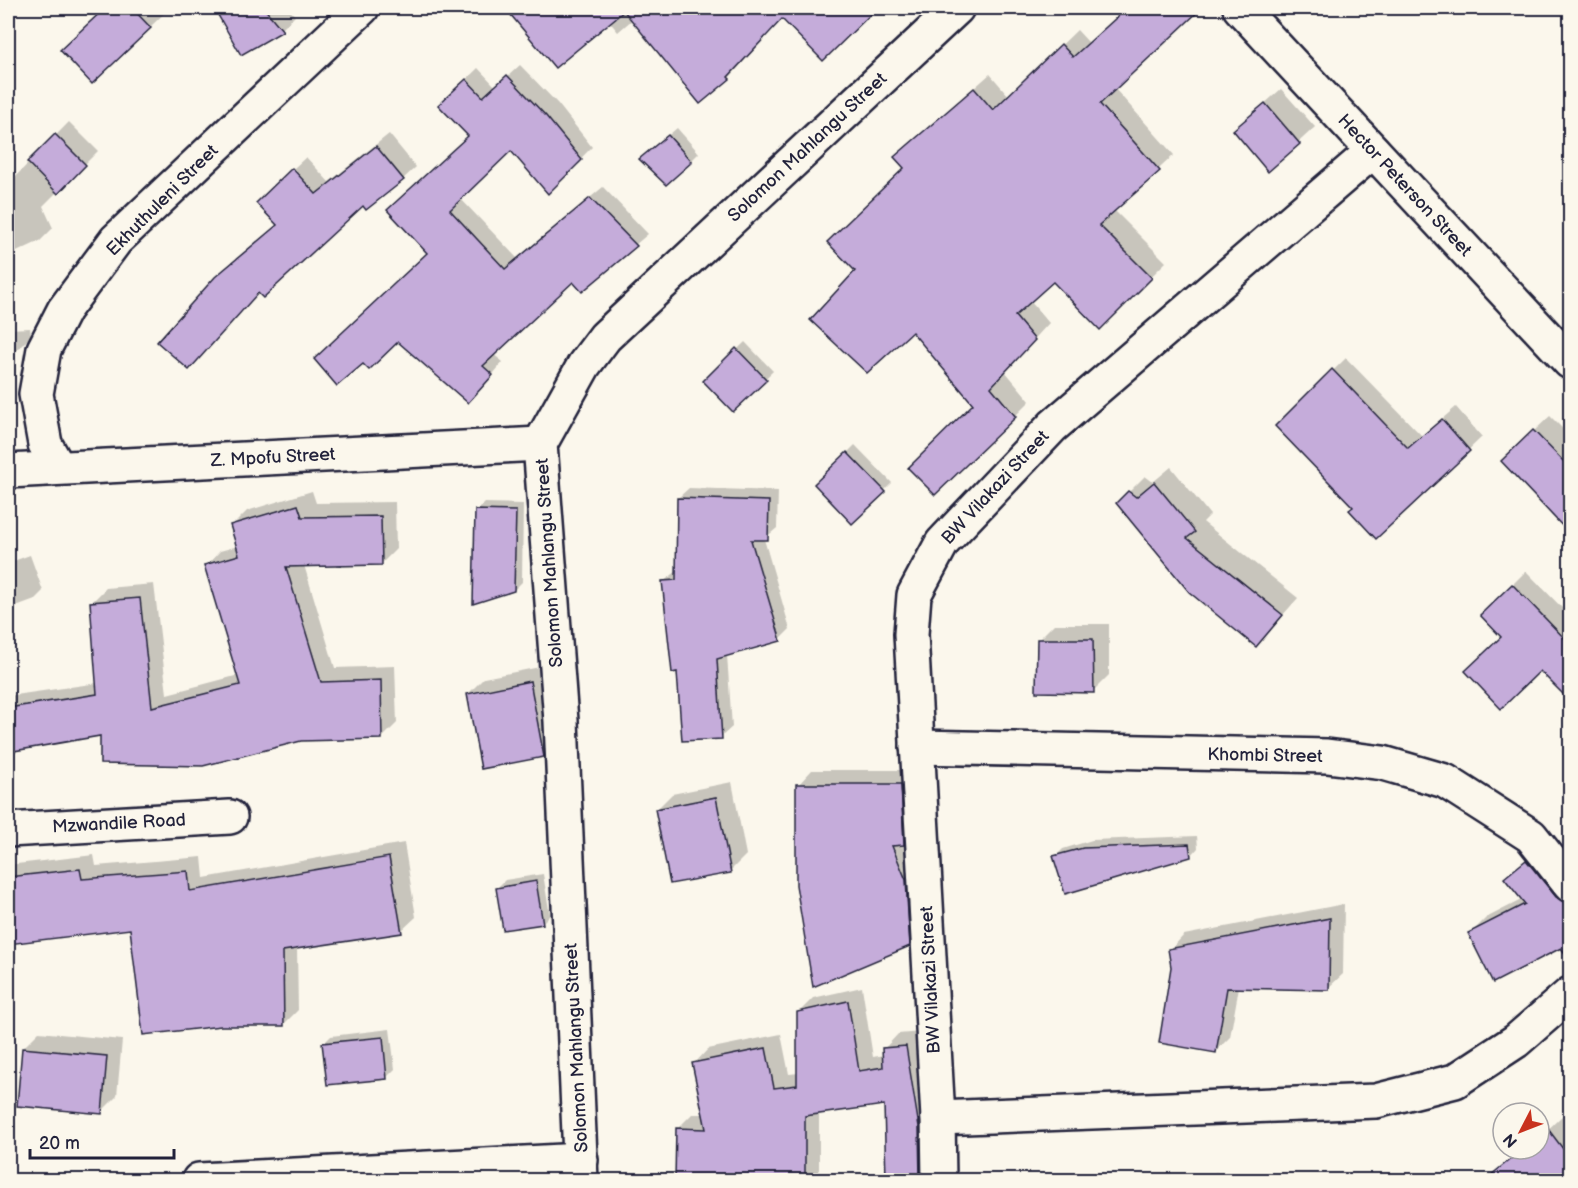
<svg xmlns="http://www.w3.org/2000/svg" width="1578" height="1188" font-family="'Balsamiq Sans',sans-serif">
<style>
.shadow{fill:#0003}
.building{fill:#c5acda;stroke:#22223b;stroke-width:1.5}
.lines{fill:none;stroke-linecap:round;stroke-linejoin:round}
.street-casing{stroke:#22223b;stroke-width:38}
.street{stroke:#fbf7ec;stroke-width:33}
.labels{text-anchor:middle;stroke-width:6;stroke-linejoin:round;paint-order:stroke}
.street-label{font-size:18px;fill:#22223b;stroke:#fbf7ec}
</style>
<rect width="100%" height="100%" fill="#fbf7ec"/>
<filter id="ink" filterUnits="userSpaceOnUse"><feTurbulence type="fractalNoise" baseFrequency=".0167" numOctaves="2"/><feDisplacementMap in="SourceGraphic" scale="12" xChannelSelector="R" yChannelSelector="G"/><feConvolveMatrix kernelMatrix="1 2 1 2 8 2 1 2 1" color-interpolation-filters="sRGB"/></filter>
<g filter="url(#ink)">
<!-- shadow -->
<g class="shadow">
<path d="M100,8H170L92,82L103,11Z"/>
<path d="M216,8H288L295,16L282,29L242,53Z"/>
<path d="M514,8H875L823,59L782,18L729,78L633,19L618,32L609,21L510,11Z"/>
<path d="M1128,8H1199L1115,89L1174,155L1114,210L1166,262L1100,327L1053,280L1030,301L1049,323L1005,371L1030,401L1015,416L975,404L857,271L906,168L896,157L990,74L1009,96L1077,30L1089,43Z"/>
<path d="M8,23L13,30L8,35Z"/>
<path d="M520,65L558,104L592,147L548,192L511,149L460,198L517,258L603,187L648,234L582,290L573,280L493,354L503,362L480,390L429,253L469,135L440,105L478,68L496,87Z"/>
<path d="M1281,89L1315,127L1268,170L1235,130Z"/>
<path d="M69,122L98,151L43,206L53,228L40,241L8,256V184Z"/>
<path d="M677,128L699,153L691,161L649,152Z"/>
<path d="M389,134L416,167L403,179L363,203L259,291L216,278L278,224L270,190L306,157L329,182Z"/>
<path d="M30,328L31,336L15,352L8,355V329Z"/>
<path d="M745,342L773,371L733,410L705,381Z"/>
<path d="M1346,358L1422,436L1456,407L1482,437L1377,537L1355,506L1277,426Z"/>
<path d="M1550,416L1570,436V535L1546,507L1519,445Z"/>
<path d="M855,445L892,483L852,522L816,484Z"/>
<path d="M1171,467L1210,515L1203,522L1298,598L1256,645L1118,503L1145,476L1153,482Z"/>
<path d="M689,488L778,491L777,528L764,539L790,629L780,639L727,655L732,727L721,737L678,670L663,582L677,571L678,498Z"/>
<path d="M312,491L316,503L395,502L396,549L381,564L304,565L335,668L395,666L397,723L382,738L102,734L8,750V696L98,683L91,603L106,588L154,584L167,694L239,675L206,566L220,551L238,546L232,526L247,511Z"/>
<path d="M485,503L523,504L522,582L514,590L477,511Z"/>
<path d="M30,555L43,591L35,599L8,609V563Z"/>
<path d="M1526,571L1570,616V699L1482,615Z"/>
<path d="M1054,624H1109V675L1093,691L1038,640Z"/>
<path d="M545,666L559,740L543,756L468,694L484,678Z"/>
<path d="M812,770H914L923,930L909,944L798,785Z"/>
<path d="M732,782L746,855L730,871L656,810L672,794Z"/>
<path d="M1197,836L1198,848L1191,856L1055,857L1063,849L1092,840Z"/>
<path d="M404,843L416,917L401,931L297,947L298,1010L284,1024L132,927L8,942V865L94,855L96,866L202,857L204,878Z"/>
<path d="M1543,845L1570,880V958L1561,946L1470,934L1486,918L1523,899L1506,878Z"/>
<path d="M543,874L550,915L542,923L497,888L505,880Z"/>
<path d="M1344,904L1343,974L1328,988L1239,987L1230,1037L1216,1051L1173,967L1170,950L1184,935Z"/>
<path d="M862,987L873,1057L884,1055V1049L898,1034L921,1032L943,1180H888L885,1103L819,1113V1178L816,1180H677V1129L692,1114H705L694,1064L708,1049L781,1034L789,1074L799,1073L798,1013L813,998Z"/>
<path d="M390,1029L395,1069L387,1077L324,1043L331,1036Z"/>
<path d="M39,1032L122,1040L117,1096L101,1112L23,1048Z"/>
<path d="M1562,1116L1570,1126V1180H1497V1172L1509,1160V1162L1525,1149H1539V1138Z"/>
<path d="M1217,1172L1219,1180H1189Z"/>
<path d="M1147,1174L1148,1180H1122Z"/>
</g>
<!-- building -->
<g class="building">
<path d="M105,8H132L151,28L92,84L60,50Z"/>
<path d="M214,8H264L283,31L241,55Z"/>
<path d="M505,8H877L823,61L782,19L728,77L730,79L700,104L624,11L555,68Z"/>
<path d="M1127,8H1202L1100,104L1160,171L1099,225L1152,278L1100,330L1053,282L1015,316L1035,340L991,387L1016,417L935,495L908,468L973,404L912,332L867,373L810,320L855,271L827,242L904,168L894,157L974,88L993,110L1061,44L1073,57Z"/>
<path d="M507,75L546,116L582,160L548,194L511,151L450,210L505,269L590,198L637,246L582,292L573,282L483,366L493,375L468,403L398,342L369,370L363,364L337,386L314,359L427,253L387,210L468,136L438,105L466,79L483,97Z"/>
<path d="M1265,103L1300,144L1268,172L1233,130Z"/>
<path d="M55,134L86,165L58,194L27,162Z"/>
<path d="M668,135L692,162L666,185L639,159Z"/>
<path d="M376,146L404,180L366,210L363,206L263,298L258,293L189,370L157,342L215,277L277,225L256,203L292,168L316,194Z"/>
<path d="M736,348L767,380L733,412L703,381Z"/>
<path d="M1332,369L1408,448L1442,419L1470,451L1376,539L1349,510L1353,507L1275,426Z"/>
<path d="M1533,430L1570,468V534L1501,461Z"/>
<path d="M847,452L886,492L852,524L814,484Z"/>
<path d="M1154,482L1195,532L1187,538L1283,615L1256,647L1189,592L1116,503L1128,491L1136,497Z"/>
<path d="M677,498L769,501L768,540H751L781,641L717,659L722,739L682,741L677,672L672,673L662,581L676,580Z"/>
<path d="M298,505L302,517L381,516L382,565L286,567L321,682L381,680L382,739L301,741L203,766L100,764V736L8,752V708L97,694L90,602L140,598L152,707L240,685L204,565L239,555L230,525Z"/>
<path d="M475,510L516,511L514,591L473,604Z"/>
<path d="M1512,584L1570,644V701L1540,671L1501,709L1465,671L1501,637L1480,615Z"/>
<path d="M1037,639H1093L1094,693L1036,692Z"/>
<path d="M530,681L544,757L481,769L467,694Z"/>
<path d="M796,784H901L904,845L892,846L906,880L910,946L813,987L796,885Z"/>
<path d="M716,797L731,873L670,884L655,809Z"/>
<path d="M1189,844L1191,857L1065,894L1053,856L1083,848Z"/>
<path d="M389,857L402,933L283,951L284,1026H221L143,1035L130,929L8,944V877L80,869L82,879L188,871L190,891Z"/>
<path d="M1526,860L1556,897L1570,903V960L1561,948L1493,983L1468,933L1525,904L1504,878Z"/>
<path d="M536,881L543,924L503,930L496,888Z"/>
<path d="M1330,918L1329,990L1227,988L1216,1053L1159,1043L1171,967L1168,949Z"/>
<path d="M848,1001L859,1071L883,1067L882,1048L906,1046L919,1127L920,1180H886L884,1105L805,1116V1180H675L676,1128L706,1129L692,1063L766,1048L774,1088L797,1085V1012Z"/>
<path d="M383,1037L387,1079L327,1085L322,1043Z"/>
<path d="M22,1048L107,1056L102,1114L17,1106Z"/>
<path d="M1548,1129L1570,1158V1180H1485L1523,1149H1539V1136Z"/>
</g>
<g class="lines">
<!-- street casing -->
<g class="street-casing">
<g id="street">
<path d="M1240,8L1570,362"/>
<path d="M58,467L45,444L36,394L44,349L64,310L116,240L362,8"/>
<path d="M8,471L540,444"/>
<path d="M917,747L1327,756L1383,763L1445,781L1531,836L1570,885"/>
<path d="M8,830L230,817"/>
<path d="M938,1118L1376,1101L1455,1081L1516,1041L1570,994"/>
<path d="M199,1180L581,1160"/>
<path d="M581,1180L561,721L540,444L584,365L605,337L957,8"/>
<path d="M939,1180L938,1118L911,634L914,595L942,543L1053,426L1373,151"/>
</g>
</g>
<!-- street -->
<use href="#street" class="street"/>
</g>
</g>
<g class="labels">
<!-- street labels -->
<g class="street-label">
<text transform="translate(807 147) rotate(-43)" y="6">Solomon Mahlangu Street</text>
<text transform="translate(1405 185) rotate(47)" y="6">Hector Peterson Street</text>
<text transform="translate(162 200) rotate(-45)" y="6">Ekhuthuleni Street</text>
<text transform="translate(273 457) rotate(-3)" y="6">Z. Mpofu Street</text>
<text transform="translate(995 487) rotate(-47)" y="6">BW Vilakazi Street</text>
<text transform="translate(549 563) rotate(-94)" y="6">Solomon Mahlangu Street</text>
<text transform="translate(1265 755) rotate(1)" y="6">Khombi Street</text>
<text transform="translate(119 823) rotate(-3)" y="6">Mzwandile Road</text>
<text transform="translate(930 980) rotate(-93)" y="6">BW Vilakazi Street</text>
<text transform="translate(576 1048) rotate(-93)" y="6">Solomon Mahlangu Street</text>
</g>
</g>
<!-- margin -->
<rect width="1578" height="1188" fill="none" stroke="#fbf7ec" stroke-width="30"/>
<rect x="15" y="15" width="1548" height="1158" fill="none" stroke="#22223b" stroke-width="2" filter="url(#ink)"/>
<!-- north arrow -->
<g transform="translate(1521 1131) rotate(228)"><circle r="28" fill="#fbf7ec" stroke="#a4a2a5" stroke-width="1.5"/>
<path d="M0-4.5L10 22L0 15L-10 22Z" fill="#c8321e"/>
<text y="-9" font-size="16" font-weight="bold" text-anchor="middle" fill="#22223b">N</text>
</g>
<!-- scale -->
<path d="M30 1149v9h144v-9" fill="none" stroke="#22223b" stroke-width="3"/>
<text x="39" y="1149" font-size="18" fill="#22223b" stroke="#fbf7ec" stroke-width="4.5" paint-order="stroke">20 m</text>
</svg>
